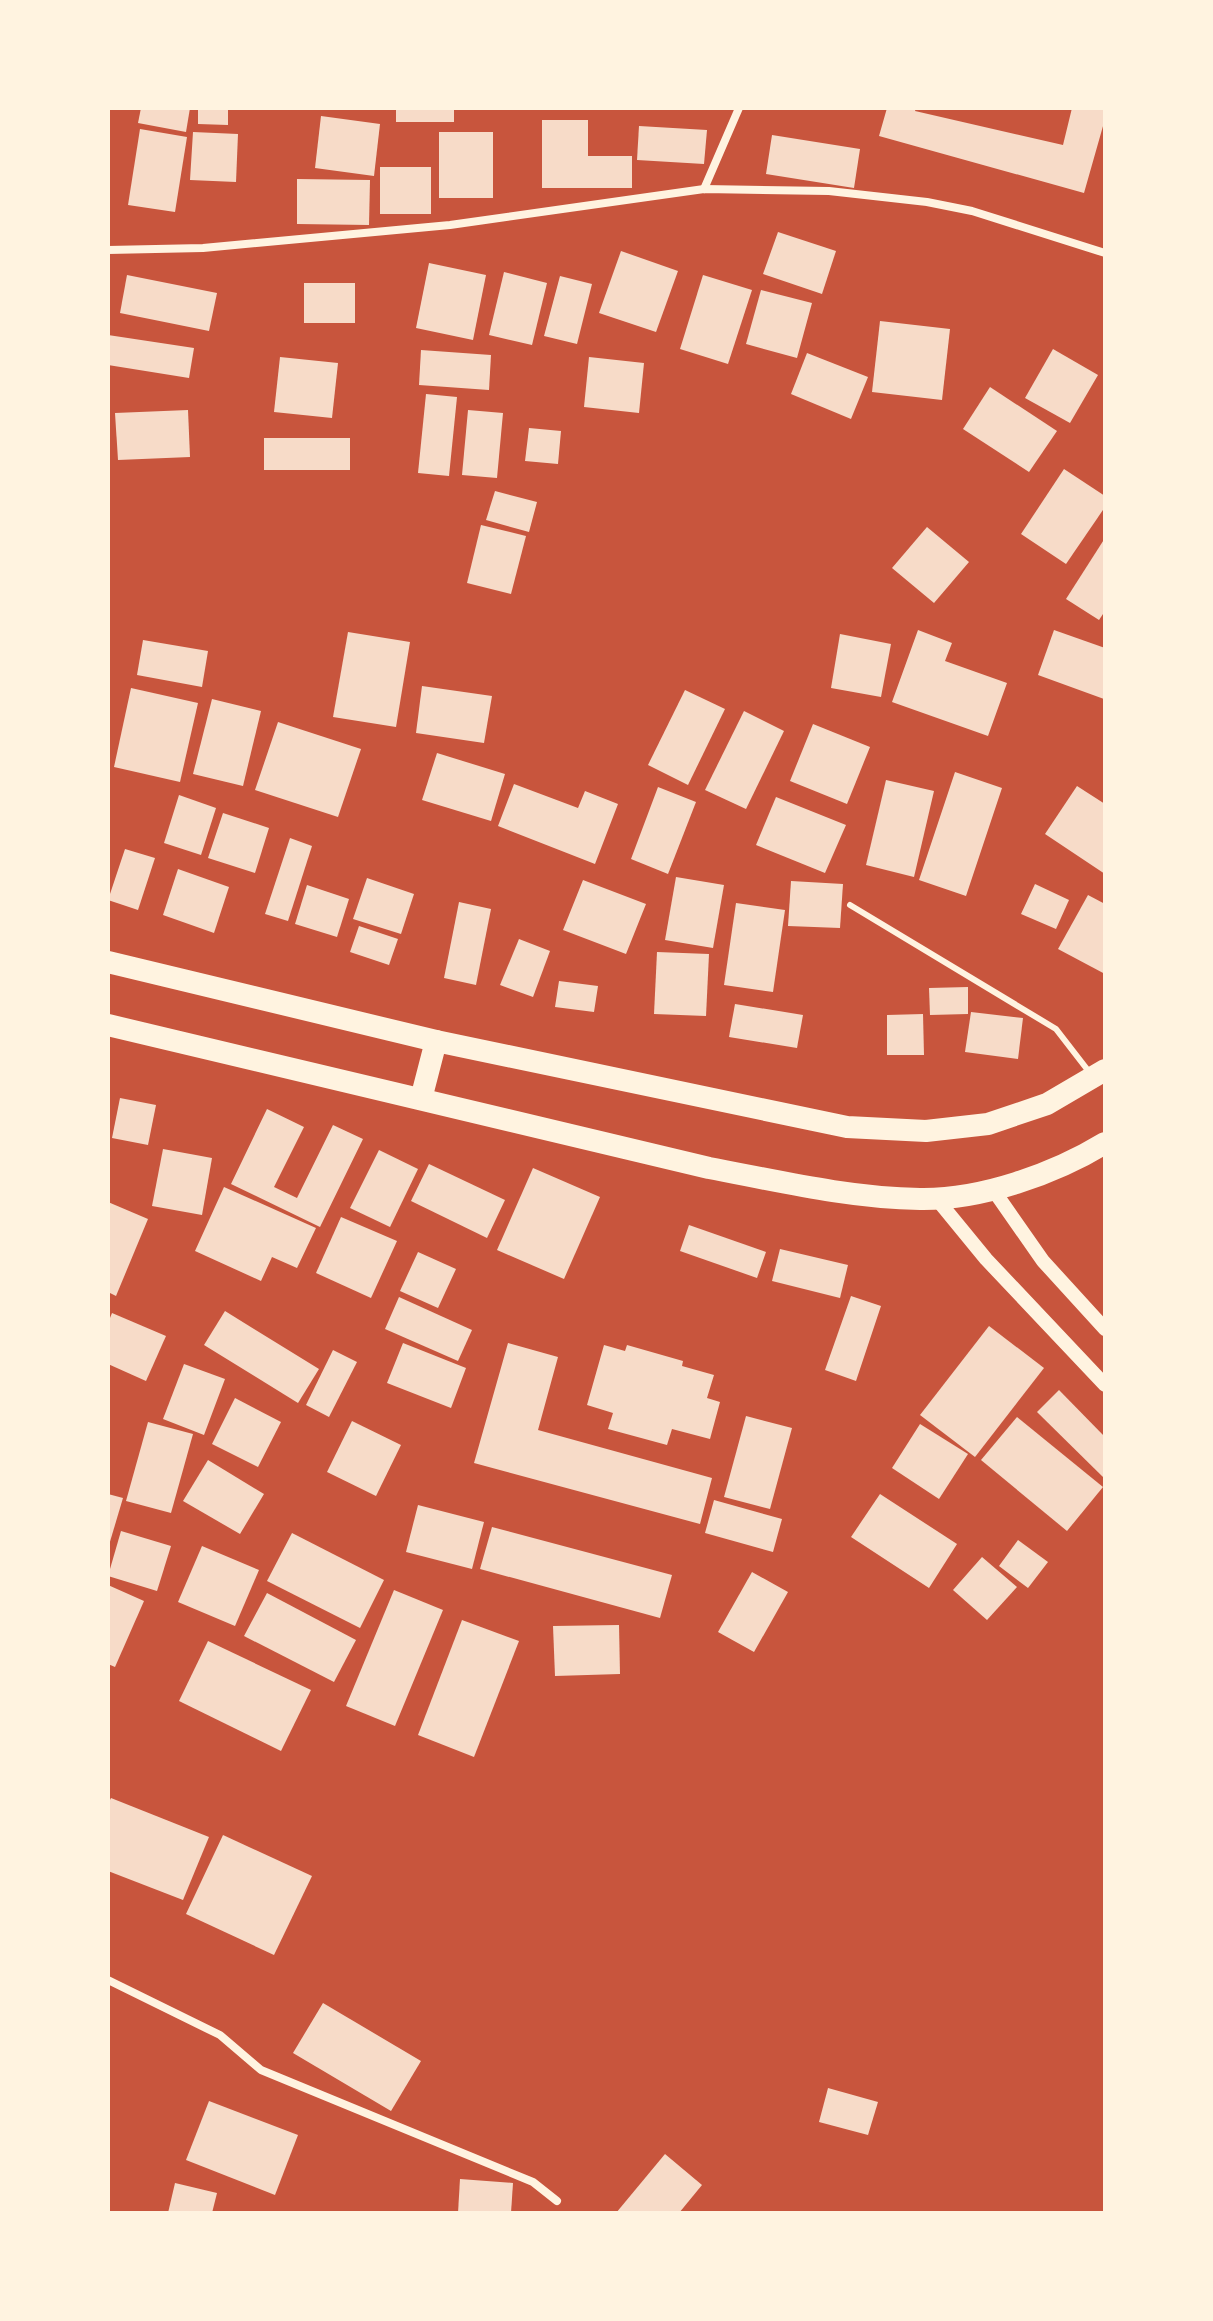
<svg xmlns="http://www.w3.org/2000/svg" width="1213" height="2321" font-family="Barlow,sans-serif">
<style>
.building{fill:#f7dbc8}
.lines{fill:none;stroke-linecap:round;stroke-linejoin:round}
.service{stroke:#fff3e0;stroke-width:6}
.minor{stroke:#fff3e0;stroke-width:8}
.tertiary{stroke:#fff3e0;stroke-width:14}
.trunk{stroke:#fff3e0;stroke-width:22}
</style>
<rect width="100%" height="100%" fill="#c8553d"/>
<!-- building -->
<g class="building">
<path d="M141,108H190L186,132L138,123Z"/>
<path d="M198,108H228V125L198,124Z"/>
<rect x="396" y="108" width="58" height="14"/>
<path d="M887,108H916L915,111L1063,145L1072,108H1105V119L1084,193L879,136Z"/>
<path d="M321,116L380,124L374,176L315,168Z"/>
<path d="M542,120H588V156H632V188H542Z"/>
<path d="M639,126L707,130L704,164L637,160Z"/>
<path d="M140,129L187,137L175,212L128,205Z"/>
<path d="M193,132L238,134L236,182L190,180Z"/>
<rect x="439" y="132" width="54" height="66"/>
<path d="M772,135L860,149L854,188L766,174Z"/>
<rect x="380" y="167" width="51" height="47"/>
<path d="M297,179L370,180L369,225L297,224Z"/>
<path d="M778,232L836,251L822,294L763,274Z"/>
<path d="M621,251L678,271L656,332L599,313Z"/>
<path d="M429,263L486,275L473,340L416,328Z"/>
<path d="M504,272L547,283L532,345L489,335Z"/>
<path d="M127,275L217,293L209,331L120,313Z"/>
<path d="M703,275L752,290L728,364L680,349Z"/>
<path d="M560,276L592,284L577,344L544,336Z"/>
<rect x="304" y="283" width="51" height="40"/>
<path d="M761,290L812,303L797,358L746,344Z"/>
<path d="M880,321L950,329L942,400L872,392Z"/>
<path d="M108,335L194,348L189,378L108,365Z"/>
<path d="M1053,349L1098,375L1070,423L1025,398Z"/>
<path d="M421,350L491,355L489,390L419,385Z"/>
<path d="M807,353L868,377L851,419L791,394Z"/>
<path d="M280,357L338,363L332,418L274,412Z"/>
<path d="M589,357L644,363L639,413L584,407Z"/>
<path d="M990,387L1057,431L1029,472L963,429Z"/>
<path d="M426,394L457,397L449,476L418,473Z"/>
<path d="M188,410L190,457L118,460L115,413Z"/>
<path d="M468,410L503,413L497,478L462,475Z"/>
<path d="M529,428L561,431L558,464L525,461Z"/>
<rect x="264" y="438" width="86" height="32"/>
<path d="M1064,469L1105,496V507L1066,564L1021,534Z"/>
<path d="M495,491L537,502L529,532L486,520Z"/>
<path d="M481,525L526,536L511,594L467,583Z"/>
<path d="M927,527L969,562L934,603L892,568Z"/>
<path d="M1105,538V611L1099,620L1066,599Z"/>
<path d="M918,630L952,643L945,661L1007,683L988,736L892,702Z"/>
<path d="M1054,630L1105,648L1104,699L1038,675Z"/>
<path d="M348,632L410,642L396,727L333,717Z"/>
<path d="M840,634L891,644L881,697L831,688Z"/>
<path d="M143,640L208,651L202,687L137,675Z"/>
<path d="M422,686L492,696L484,743L416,733Z"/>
<path d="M131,688L198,703L180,782L114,767Z"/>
<path d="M685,690L725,709L688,785L648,765Z"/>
<path d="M212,699L261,711L243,786L193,774Z"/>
<path d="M744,711L784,731L746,809L705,790Z"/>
<path d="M278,722L361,749L338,817L255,790Z"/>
<path d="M813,724L870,747L847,804L790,781Z"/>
<path d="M437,753L505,774L491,821L422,800Z"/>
<path d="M955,772L1002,788L966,896L919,880Z"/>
<path d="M886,780L934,791L914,877L866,865Z"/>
<path d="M514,784L578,808L585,791L618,804L595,864L498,826Z"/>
<path d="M1077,786L1105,804V874L1045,834Z"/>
<path d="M658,787L696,802L668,874L631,859Z"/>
<path d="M179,795L216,808L201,855L164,843Z"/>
<path d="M776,797L846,825L825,873L756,845Z"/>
<path d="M223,813L269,828L255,873L208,858Z"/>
<path d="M290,838L312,846L288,921L265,914Z"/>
<path d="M125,849L155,858L138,910L108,900Z"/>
<path d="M178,869L229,887L214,933L163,915Z"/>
<path d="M676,877L724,885L713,948L665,940Z"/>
<path d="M367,878L414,894L401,934L353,919Z"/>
<path d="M583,880L646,904L626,954L563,930Z"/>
<path d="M791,881L843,884L840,928L788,926Z"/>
<path d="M1035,884L1069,900L1056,929L1021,914Z"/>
<path d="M307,885L349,899L337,937L295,924Z"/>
<path d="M1088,895L1105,904V974L1058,949Z"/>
<path d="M459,902L491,909L476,985L444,978Z"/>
<path d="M736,903L785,910L773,992L724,985Z"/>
<path d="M359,926L398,939L389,965L350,952Z"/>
<path d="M519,939L550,951L533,997L500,985Z"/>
<path d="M657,952L709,954L706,1016L654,1014Z"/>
<path d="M559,981L598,986L594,1012L555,1007Z"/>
<path d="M968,987V1014L930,1015L929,988Z"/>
<path d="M735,1004L803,1015L797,1048L729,1037Z"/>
<path d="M971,1012L1023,1018L1018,1059L965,1052Z"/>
<path d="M923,1014L924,1055H887V1015Z"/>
<path d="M120,1098L156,1105L148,1145L112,1138Z"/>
<path d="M267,1109L304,1127L274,1187L297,1198L333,1125L363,1139L320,1227L231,1184Z"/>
<path d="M163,1149L212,1158L202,1215L152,1206Z"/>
<path d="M379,1150L418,1169L390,1227L350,1208Z"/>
<path d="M429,1164L505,1200L487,1238L411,1201Z"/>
<path d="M533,1168L600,1197L564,1279L497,1250Z"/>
<path d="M224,1187L316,1228L297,1268L272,1257L261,1281L195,1251Z"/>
<path d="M108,1202L148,1219L116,1296L108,1292Z"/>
<path d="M341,1217L397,1241L371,1298L316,1273Z"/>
<path d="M689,1225L766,1252L757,1278L680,1251Z"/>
<path d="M780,1249L848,1265L840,1298L772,1281Z"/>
<path d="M418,1252L456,1269L438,1308L400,1291Z"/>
<path d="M851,1296L881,1306L856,1381L825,1370Z"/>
<path d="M399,1297L472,1330L458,1361L385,1329Z"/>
<path d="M225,1311L319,1369L298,1403L204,1345Z"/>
<path d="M112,1313L166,1336L146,1381L108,1364V1323Z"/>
<path d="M989,1326L1044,1368L975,1457L920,1415Z"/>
<path d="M403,1343L466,1368L451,1408L387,1383Z"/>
<path d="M508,1343L558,1357L538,1430L712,1478L700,1524L474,1463Z"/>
<path d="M604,1345L625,1351L627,1345L683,1361L682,1366L714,1375L707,1398L720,1402L710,1439L672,1429L667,1445L608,1429L613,1413L587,1405Z"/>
<path d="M333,1350L357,1362L329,1417L306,1405Z"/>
<path d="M184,1364L225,1379L204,1435L163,1419Z"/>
<path d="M1059,1390L1105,1437V1479L1037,1412Z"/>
<path d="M235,1398L281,1422L258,1467L212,1444Z"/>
<path d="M746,1416L792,1428L770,1509L724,1497Z"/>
<path d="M1017,1417L1103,1487L1067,1531L981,1460Z"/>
<path d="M352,1421L401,1445L376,1496L327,1472Z"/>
<path d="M148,1422L193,1434L171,1513L126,1501Z"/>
<path d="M920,1424L968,1454L939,1499L892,1468Z"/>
<path d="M208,1460L264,1494L240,1534L183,1501Z"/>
<path d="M108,1494L123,1498L109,1545H108Z"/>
<path d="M880,1494L957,1544L929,1588L851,1537Z"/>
<path d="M714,1500L782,1519L773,1552L705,1533Z"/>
<path d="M418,1505L484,1522L472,1569L406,1552Z"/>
<path d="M492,1527L672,1575L660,1618L480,1569Z"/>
<path d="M121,1531L171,1546L157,1591L108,1576Z"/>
<path d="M292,1533L384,1580L360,1628L267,1581Z"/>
<path d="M1018,1540L1048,1562L1028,1588L999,1566Z"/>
<path d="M202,1546L259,1570L235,1626L178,1602Z"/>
<path d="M982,1557L1017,1587L987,1620L953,1590Z"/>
<path d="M752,1572L788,1592L754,1652L718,1632Z"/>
<path d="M108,1585L144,1601L115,1667L108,1664Z"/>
<path d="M394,1590L443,1610L395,1726L346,1706Z"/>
<path d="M267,1593L356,1640L334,1682L244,1636Z"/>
<path d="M462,1620L519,1641L474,1757L418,1735Z"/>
<path d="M619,1625L620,1674L555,1676L553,1626Z"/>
<path d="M208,1641L311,1690L281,1751L179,1701Z"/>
<path d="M111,1798L209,1837L183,1900L108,1871V1804Z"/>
<path d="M223,1835L312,1876L274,1955L186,1914Z"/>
<path d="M323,2003L421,2061L391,2111L293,2053Z"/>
<path d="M828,2088L878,2102L868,2135L819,2122Z"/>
<path d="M209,2101L298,2135L275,2195L186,2160Z"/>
<path d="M665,2154L702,2185L679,2213H616Z"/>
<path d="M460,2179L513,2183L511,2213H458Z"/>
<path d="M175,2183L217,2193L212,2213H168Z"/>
</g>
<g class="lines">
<!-- service -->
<path class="service" d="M850,905L1056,1029L1090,1073"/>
<!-- minor -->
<g class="minor">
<path d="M704,189L739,108"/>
<path d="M108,250L203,248L450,225L704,189L829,191L927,202L972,211L1105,253"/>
<path d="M108,1980L220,2035L261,2070L533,2182L557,2201"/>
</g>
<!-- tertiary -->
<g class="tertiary">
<path d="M992,1188L1043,1261L1105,1329"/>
<path d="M936,1198L986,1259L1105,1385"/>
</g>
<!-- trunk -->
<g class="trunk">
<path d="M108,962L436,1041L847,1127L926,1131L988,1124L1047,1104L1105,1070"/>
<path d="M108,1025L709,1168C778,1181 850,1198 920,1199C981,1200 1054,1174 1105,1143"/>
<path d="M421,1099L436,1041"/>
</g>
</g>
<!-- border -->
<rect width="1213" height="2321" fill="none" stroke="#fff3e0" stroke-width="220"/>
</svg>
